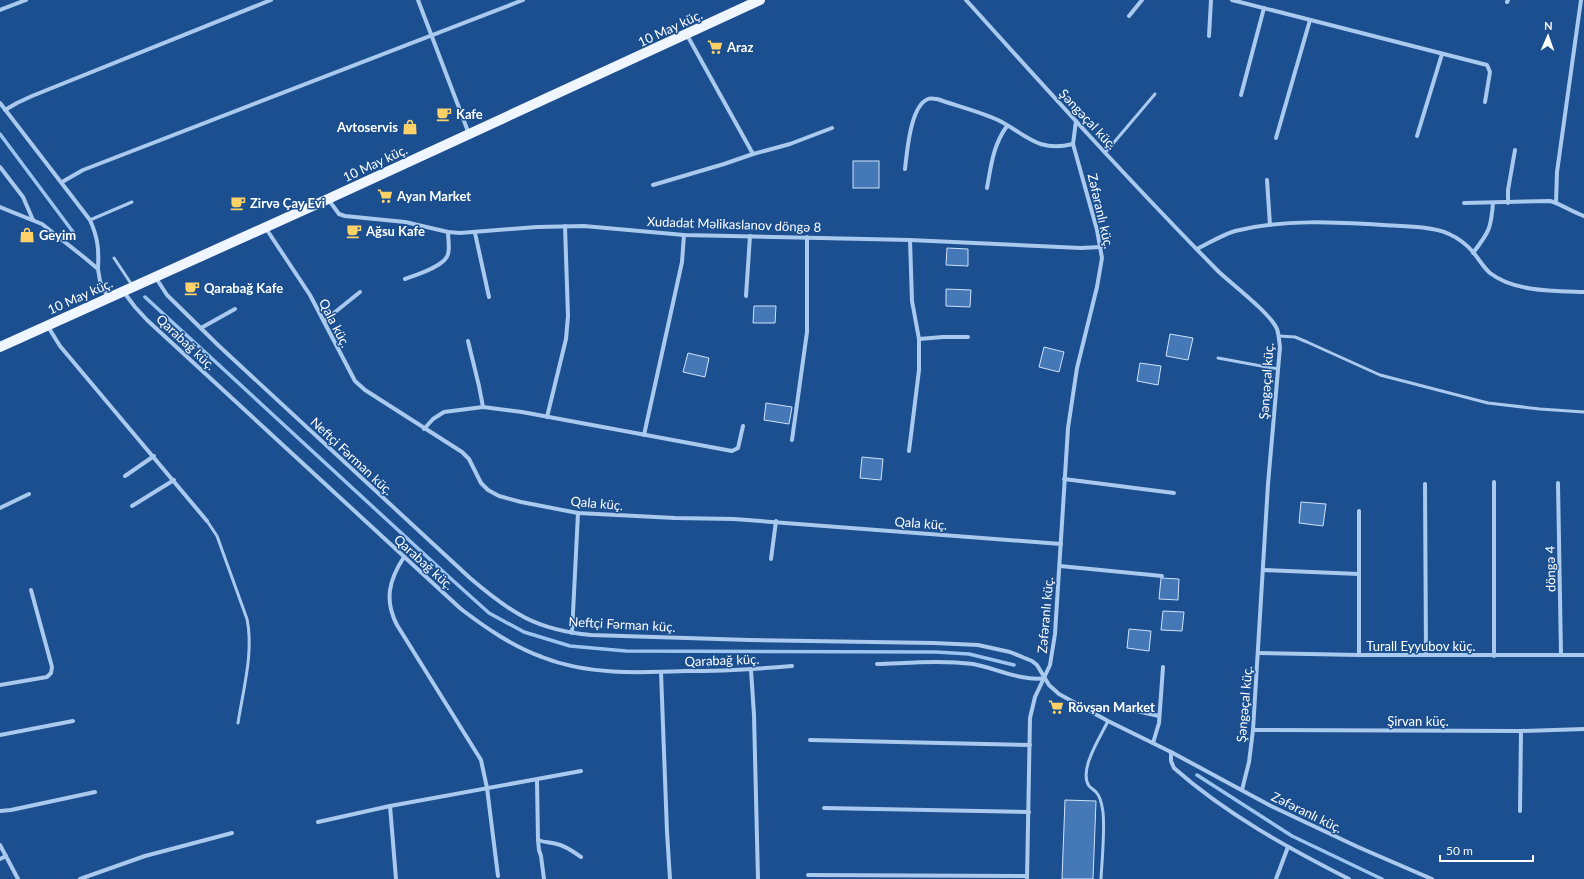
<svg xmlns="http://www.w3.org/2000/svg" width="1584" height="879" font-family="Lato,sans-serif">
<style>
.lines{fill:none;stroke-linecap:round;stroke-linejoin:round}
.stream{stroke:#9cc4f0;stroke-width:3.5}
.building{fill:#4478b7;stroke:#cfe3fa}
.lane{stroke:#a9c9ee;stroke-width:3}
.street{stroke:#a9c9ee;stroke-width:4}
.primary{stroke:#f0f6ff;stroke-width:10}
.labels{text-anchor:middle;stroke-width:3;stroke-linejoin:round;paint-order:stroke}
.street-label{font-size:13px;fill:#fff;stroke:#1b4f8f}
.poi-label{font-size:13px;font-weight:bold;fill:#fff;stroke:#1b4f8f;text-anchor:start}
</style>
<rect width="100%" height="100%" fill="#1b4f8f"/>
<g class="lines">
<!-- stream -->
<g class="stream">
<path d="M0,134L73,232"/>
<path d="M145,297L449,577L489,613L524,632L570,646L626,651L936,652L969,654L1014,665"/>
<path d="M1197,775L1292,836L1382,879"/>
</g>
</g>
<!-- building -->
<g class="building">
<rect x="853" y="161" width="26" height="27"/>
<path d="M947,248L968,249V266L946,265Z"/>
<path d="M946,289L971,290L970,307L946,306Z"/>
<path d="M754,306H776L775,323H753Z"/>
<path d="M1170,334L1193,338L1188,360L1166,356Z"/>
<path d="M1044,347L1064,352L1059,372L1039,367Z"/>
<path d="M688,353L709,358L705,377L683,372Z"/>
<path d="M1140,363L1161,366L1158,385L1137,381Z"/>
<path d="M766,403L792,407L789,424L764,420Z"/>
<path d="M862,457L883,459L881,480L860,478Z"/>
<path d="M1301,502L1326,504L1323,526L1299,523Z"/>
<path d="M1161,578L1179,579L1178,600L1159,599Z"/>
<path d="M1163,611L1184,612L1182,631L1161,630Z"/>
<path d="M1129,629L1151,631L1149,651L1127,648Z"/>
<path d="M1065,800L1096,801L1093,879H1062Z"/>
</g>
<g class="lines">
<!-- lane -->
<g class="lane">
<path d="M1105,153L1155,94"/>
<path d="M90,220L132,202"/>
<path d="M114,258L132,285"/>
<path d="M1279,336L1295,337L1307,342L1380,375L1488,403L1540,409L1584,412"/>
<path d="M1218,358L1278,369"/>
<path d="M207,521L217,536L247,619C254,652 243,690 238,723"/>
<path d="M1101,879C1102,859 1105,831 1103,812C1102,805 1101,797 1096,792C1094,790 1091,788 1089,786C1078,770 1101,736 1108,721"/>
</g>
<!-- street -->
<g class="street">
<path d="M418,0L469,134"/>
<path d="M966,0C1049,92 1132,184 1219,272C1233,285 1270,313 1277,329C1279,335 1279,341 1280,347L1268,484L1253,730L1249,762L1242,790"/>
<path d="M1232,0L1487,65L1490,72L1485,102"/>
<path d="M1507,2L1508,0"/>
<path d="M0,10L26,0"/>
<path d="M1129,16L1142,0"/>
<path d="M687,35L753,154"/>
<path d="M1209,36L1211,0"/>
<path d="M1241,95L1264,8"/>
<path d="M0,103L90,220C98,238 99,249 98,269"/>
<path d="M5,110L17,103L32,96L271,0"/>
<path d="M1417,136L1442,54"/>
<path d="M1276,138L1310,20"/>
<path d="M0,167L23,197L33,220"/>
<path d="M905,169C907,153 910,106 928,99C930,98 934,99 937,99C957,106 978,111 998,120C1026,134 1037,153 1073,144"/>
<path d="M1267,180L1270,225"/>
<path d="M62,182L83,170L523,0"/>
<path d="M653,185L724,164L753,154L790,144L832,128"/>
<path d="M987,188C991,166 993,145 1007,126"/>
<path d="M328,199L339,214L345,216L405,222L448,232L460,233L537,227L584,226L684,235L910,240L1081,248L1101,247"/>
<path d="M1464,203L1550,201C1561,204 1572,212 1584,216"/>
<path d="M1508,203V190L1515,150"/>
<path d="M1556,203L1557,172L1581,0"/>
<path d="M0,207L42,224L85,258L98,269L100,281L108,298"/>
<path d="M265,227L310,295L355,381L365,390L462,452L469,459L481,483L488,490L499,496L521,502L578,513L675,518L734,519L1061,544"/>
<path d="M475,233L489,297"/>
<path d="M1197,249C1209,243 1222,235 1235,231C1284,219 1334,222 1383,225C1401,226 1433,226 1449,234C1458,238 1467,245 1473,252C1479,259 1483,267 1490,273C1514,292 1555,291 1584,292"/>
<path d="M1473,253C1489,232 1491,229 1493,203"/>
<path d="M156,278L167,295L219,346L470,578C511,613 536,630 591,635L749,640L934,643L978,645L1010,652L1032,661L1037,665L1049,685L1059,694L1108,721L1171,752L1271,806L1358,847L1432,879"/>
<path d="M405,279C416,275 446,266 448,254C450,248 448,239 448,232"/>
<path d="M123,291L135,307L147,320L461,609C486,628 512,646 542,657C587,675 638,673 686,671C721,671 757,669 792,666"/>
<path d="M746,296L750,236"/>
<path d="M324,321L360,292"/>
<path d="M47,325L60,346L207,521"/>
<path d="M201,328L235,309"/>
<path d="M919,339L943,337H968"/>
<path d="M468,341L479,386L483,407"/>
<path d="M547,417L566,339L568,316L565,226"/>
<path d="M424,429L433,419L444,412L483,407L522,412L732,451L738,448L743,426"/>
<path d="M644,435L682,262L684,235"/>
<path d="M792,440L807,332V237"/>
<path d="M909,451L919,370V339L912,301L910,240"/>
<path d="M125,476L154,456"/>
<path d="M1064,479L1174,493"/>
<path d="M1494,482V656"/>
<path d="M1558,483L1561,655"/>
<path d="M1425,484L1426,655"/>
<path d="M132,506L174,480"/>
<path d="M0,508L29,494"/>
<path d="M1359,511V655"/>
<path d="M404,557C389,580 384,600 397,625L481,760L487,788L498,876"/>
<path d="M771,559L776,521"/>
<path d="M1060,566L1162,576"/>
<path d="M1263,570L1359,574"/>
<path d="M572,633L578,513"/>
<path d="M1258,653L1359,655H1584"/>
<path d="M877,664C909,663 941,660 973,664C995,668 1023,682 1045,678"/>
<path d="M751,670L754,715L758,879"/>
<path d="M661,672L667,832L670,879"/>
<path d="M0,685L47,677L51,673L52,667L31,590"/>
<path d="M1132,710L1159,716"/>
<path d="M1253,730L1521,731L1584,729"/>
<path d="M0,735L73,721"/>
<path d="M810,740L1030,745"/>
<path d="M1153,743L1159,723L1163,667"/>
<path d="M1171,752V761L1174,768C1226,814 1288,848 1349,879"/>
<path d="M537,780L538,840L539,850L541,856L544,879"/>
<path d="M390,806L396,879"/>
<path d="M824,808L1029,812"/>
<path d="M0,811L11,810L95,792"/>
<path d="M1520,811L1521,731"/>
<path d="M318,822L390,806L581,771"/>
<path d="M538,840C546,843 550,842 557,844C566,846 574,852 581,857"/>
<path d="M0,845L18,879"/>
<path d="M0,859L6,856"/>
<path d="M808,875L1027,876"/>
<path d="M80,879L145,856L232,833"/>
<path d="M1027,879L1030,718L1035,697L1050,665L1055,634L1068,428L1077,368L1097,287L1102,258L1097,230L1073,144L1076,121"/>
<path d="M1276,879L1288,847"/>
</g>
<!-- primary -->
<path class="primary" d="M0,347L328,199L760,0"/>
</g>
<!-- icons -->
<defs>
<g id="supermarket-bare" transform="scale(1.2)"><path d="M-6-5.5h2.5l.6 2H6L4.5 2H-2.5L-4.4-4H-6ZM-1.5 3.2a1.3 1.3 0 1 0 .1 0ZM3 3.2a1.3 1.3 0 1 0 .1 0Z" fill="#ffd166" stroke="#1b4f8f" stroke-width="2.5" paint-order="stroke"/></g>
<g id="cafe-bare" transform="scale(1.2)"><path d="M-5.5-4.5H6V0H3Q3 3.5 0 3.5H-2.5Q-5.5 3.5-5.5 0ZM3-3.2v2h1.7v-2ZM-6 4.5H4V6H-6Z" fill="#ffd166" stroke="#1b4f8f" stroke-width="2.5" paint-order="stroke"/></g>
<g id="shop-bare" transform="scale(1.2)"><path d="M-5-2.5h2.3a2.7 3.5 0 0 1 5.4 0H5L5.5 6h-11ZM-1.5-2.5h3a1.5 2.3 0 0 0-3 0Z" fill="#ffd166" stroke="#1b4f8f" stroke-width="2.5" paint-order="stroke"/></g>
</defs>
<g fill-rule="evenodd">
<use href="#supermarket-bare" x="715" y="47"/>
<use href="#cafe-bare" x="444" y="114"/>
<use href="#shop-bare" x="410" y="127"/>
<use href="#supermarket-bare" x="385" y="196"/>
<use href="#cafe-bare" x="238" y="203"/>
<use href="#cafe-bare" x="354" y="231"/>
<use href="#shop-bare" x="27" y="235"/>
<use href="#cafe-bare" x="192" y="288"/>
<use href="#supermarket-bare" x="1056" y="707"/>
</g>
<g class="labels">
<!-- street labels -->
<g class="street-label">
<text transform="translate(670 28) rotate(-25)" y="5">10 May küç.</text>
<text transform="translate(1088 119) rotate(47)" y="5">Şəngəçal küç.</text>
<text transform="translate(375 163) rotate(-25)" y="5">10 May küç.</text>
<text transform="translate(1101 211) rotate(77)" y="5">Zəfəranlı küç.</text>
<text transform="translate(734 224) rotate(2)" y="5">Xudadat Məlikaslanov döngə 8</text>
<text transform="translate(80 296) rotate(-24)" y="5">10 May küç.</text>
<text transform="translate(335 323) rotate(63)" y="5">Qala küç.</text>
<text transform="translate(186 342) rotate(43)" y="5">Qarabağ küç.</text>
<text transform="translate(1266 381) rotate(-86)" y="5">Şəngəçal küç.</text>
<text transform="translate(352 456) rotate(43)" y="5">Neftçi Fərman küç.</text>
<text transform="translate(597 503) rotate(5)" y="5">Qala küç.</text>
<text transform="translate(921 523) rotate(4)" y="5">Qala küç.</text>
<text transform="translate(424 562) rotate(42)" y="5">Qarabağ küç.</text>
<text transform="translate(1550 569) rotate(-91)" y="5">döngə 4</text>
<text transform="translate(1045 615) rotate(-85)" y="5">Zəfəranlı küç.</text>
<text transform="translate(622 624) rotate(3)" y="5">Neftçi Fərman küç.</text>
<text x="1421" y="651">Turall Eyyubov küç.</text>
<text transform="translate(722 660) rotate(-2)" y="5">Qarabağ küç.</text>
<text transform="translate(1244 704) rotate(-85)" y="5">Şəngəçal küç.</text>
<text x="1418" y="726">Şirvan küç.</text>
<text transform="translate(1307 812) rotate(26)" y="5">Zəfəranlı küç.</text>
</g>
<!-- poi labels -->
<g class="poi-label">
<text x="727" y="52">Araz</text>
<text x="456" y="119">Kafe</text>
<text x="398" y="132" text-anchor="end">Avtoservis</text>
<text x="397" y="201">Ayan Market</text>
<text x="250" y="208">Zirvə Çay Evi</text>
<text x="366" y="236">Ağsu Kafe</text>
<text x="39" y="240">Geyim</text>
<text x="204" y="293">Qarabağ Kafe</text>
<text x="1068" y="712">Rövşən Market</text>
</g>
</g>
<!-- north arrow -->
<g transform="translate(1548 36) rotate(2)" stroke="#1b4f8f" stroke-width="3" paint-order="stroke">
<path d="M0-3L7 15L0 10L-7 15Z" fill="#ffffff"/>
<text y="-6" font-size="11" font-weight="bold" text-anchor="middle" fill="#ffffff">N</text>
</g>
<!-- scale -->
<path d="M1440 855v6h93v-6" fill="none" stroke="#ffffff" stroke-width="2"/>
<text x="1446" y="855" font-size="12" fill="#ffffff" stroke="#1b4f8f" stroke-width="3" paint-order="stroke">50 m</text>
</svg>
